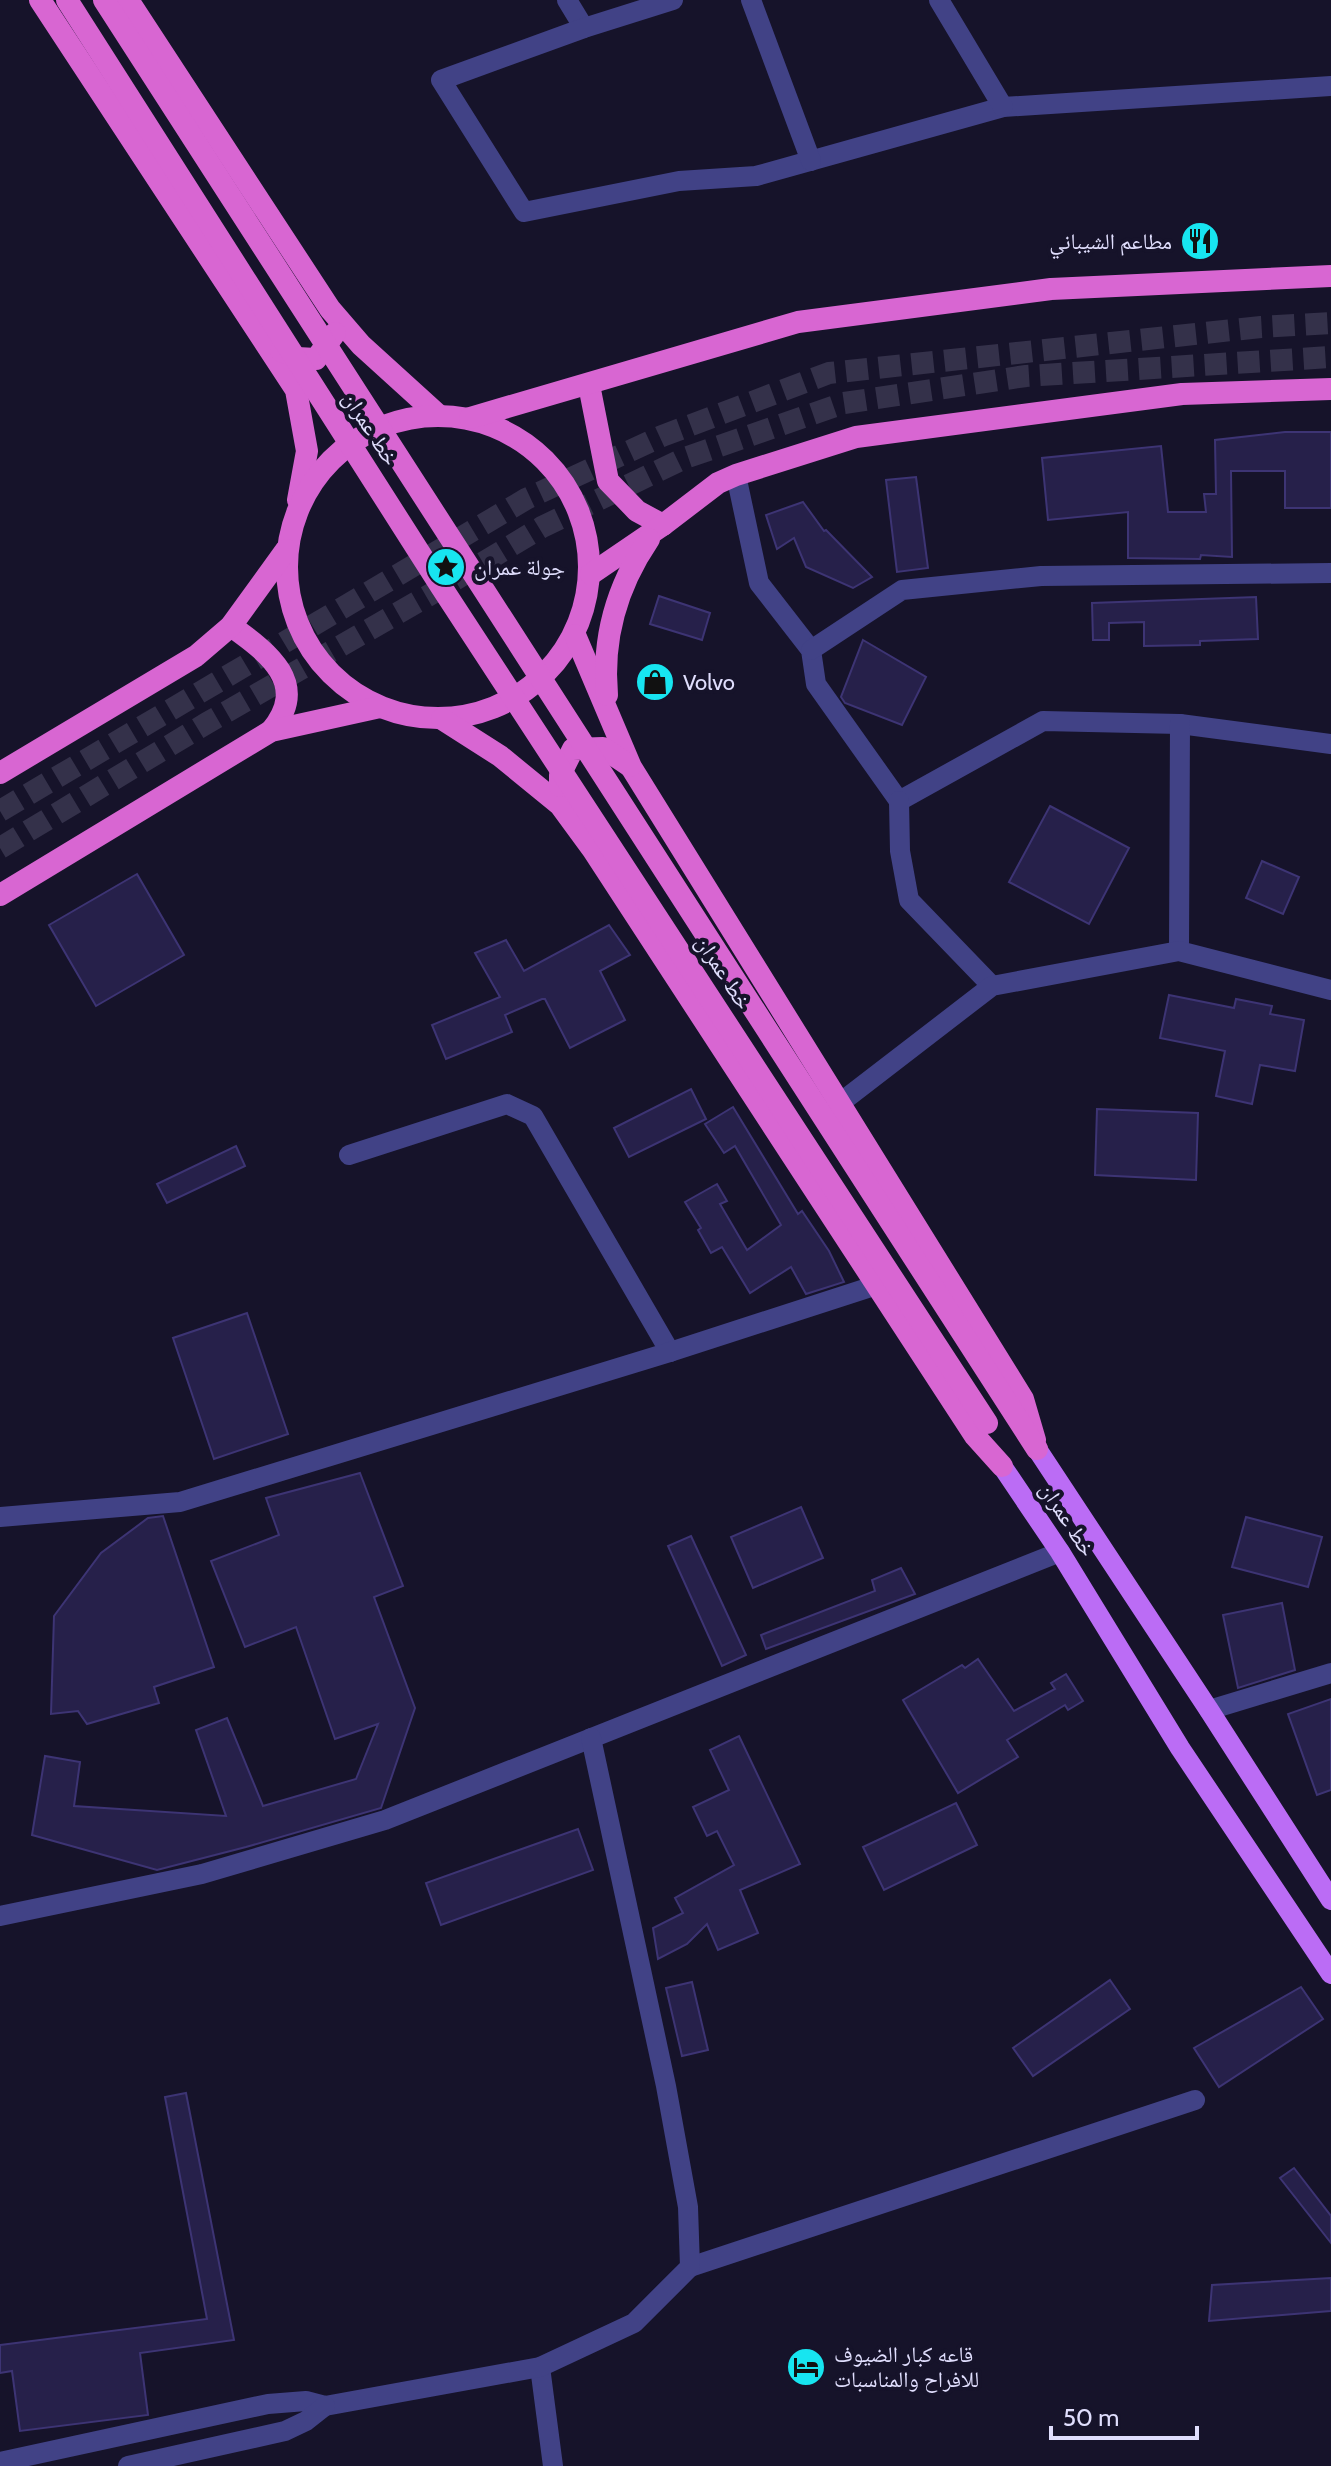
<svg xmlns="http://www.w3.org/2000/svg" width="1331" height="2466" font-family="Cabin,'Noto Naskh Arabic',sans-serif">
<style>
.building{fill:#26204a;stroke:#3d3474;stroke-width:2}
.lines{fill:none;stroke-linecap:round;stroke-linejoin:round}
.trunk-tunnel{stroke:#34314a;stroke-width:22;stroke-dasharray:22 11;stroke-linecap:butt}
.minor{stroke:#414286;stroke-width:20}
.primary{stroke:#bb6cf5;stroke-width:20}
.trunk{stroke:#d866d2;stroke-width:22}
.trunk-bridge{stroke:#d866d2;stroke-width:22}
.labels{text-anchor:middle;stroke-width:8;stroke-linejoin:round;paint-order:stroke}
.poi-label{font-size:22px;fill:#e0defd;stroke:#16132a;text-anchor:start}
.street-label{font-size:22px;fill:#e0defd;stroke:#16132a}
</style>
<rect width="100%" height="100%" fill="#16132a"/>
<!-- building -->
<g class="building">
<path d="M1285,432H1331V508H1285V471H1231L1232,557L1201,555L1200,559L1128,558V512L1048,520L1042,458L1161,446L1168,512H1206L1204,494H1216L1215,440Z"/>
<path d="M916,477L928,568L897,572L886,480Z"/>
<path d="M803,502L824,531L826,530L872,577L853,588L806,567L794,538L777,549L766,515Z"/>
<path d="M659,596L710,613L702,640L650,624Z"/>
<path d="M1256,597L1258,639L1200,641V645L1144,646V622L1109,623V640H1093L1092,603Z"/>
<path d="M863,640L926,677L902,725L845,703L841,697Z"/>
<path d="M1050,806L1129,848L1089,924L1009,882Z"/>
<path d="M1262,861L1299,877L1283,914L1246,898Z"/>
<path d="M137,874L184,955L96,1006L49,925Z"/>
<path d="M609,925L630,955L600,971L625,1020L570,1048L545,999H542L505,1015L512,1032L446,1059L432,1025L500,997L475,953L506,940L524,971Z"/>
<path d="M1169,995L1234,1008L1236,999L1272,1006L1270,1014L1304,1020L1295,1071L1260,1065L1252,1104L1216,1096L1225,1051L1160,1038Z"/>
<path d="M691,1089L706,1119L629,1157L614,1128Z"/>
<path d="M733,1107L798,1214L802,1211L829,1251L844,1282L806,1294L791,1267L750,1293L722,1247L711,1253L698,1230L701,1228L685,1202L717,1184L727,1201L720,1204L747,1250L781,1225L735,1146L724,1153L705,1124Z"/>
<path d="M1097,1109L1198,1113L1196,1180L1095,1175Z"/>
<path d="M236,1146L245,1166L167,1203L157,1184Z"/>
<path d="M247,1313L288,1434L214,1459L173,1338Z"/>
<path d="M360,1473L403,1586L374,1597L415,1708L381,1808L246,1847L157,1870L32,1835L45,1756L80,1762L74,1806L226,1816L196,1730L227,1718L263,1806L356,1779L378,1724L335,1739L296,1627L245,1647L211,1561L279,1535L266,1498Z"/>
<path d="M801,1507L823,1558L753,1588L731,1537Z"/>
<path d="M163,1516L214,1667L154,1687L159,1703L87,1724L78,1711L51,1714L54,1616L101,1553L148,1518Z"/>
<path d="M1246,1517L1322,1537L1308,1587L1232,1567Z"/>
<path d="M691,1536L746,1655L722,1666L668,1546Z"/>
<path d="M901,1568L915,1594L766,1649L761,1635L875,1591L872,1580Z"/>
<path d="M1282,1603L1295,1670L1238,1688L1223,1615Z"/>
<path d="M978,1659L1014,1711L1055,1689L1051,1683L1066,1674L1083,1701L1068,1710L1065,1705L1007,1740L1018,1757L958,1793L903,1700L962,1665L965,1668Z"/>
<path d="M1331,1699V1790L1317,1795L1288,1714Z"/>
<path d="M739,1736L800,1864L740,1890L758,1933L718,1950L707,1924L687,1944L658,1959L653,1928L683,1913L675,1898L734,1865L717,1831L707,1836L693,1807L729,1790L710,1750Z"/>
<path d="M956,1803L977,1845L884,1890L863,1847Z"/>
<path d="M578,1829L593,1870L441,1925L426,1883Z"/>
<path d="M1110,1980L1130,2009L1033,2076L1013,2048Z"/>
<path d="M692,1982L708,2050L682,2056L666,1988Z"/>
<path d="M1301,1987L1323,2019L1219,2087L1194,2048Z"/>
<path d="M186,2093L234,2340L140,2353L148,2415L20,2431L12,2371L0,2373V2345L207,2319L165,2097Z"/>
<path d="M1294,2168L1331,2216V2243L1280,2178Z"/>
<path d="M1331,2278V2311L1209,2321L1212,2285Z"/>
</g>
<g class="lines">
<!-- trunk-tunnel -->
<g class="trunk-tunnel">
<path d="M0,811L526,499L662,436L829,373L1261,327L1331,323"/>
<path d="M0,848L207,723L438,590L542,527L685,458L844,403L1026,376L1331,357"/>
</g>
<!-- minor -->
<g class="minor">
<path d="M567,0L584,28"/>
<path d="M673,0L584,28L441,80L524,212L679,181L756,176L1003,107L1331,86"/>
<path d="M751,0L811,161"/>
<path d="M939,0L1003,107"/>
<path d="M736,475L759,583L811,650L816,684L899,801L1043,721L1180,724L1331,744"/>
<path d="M811,650L902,590L1041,576L1331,573"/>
<path d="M899,801L900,851L909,900L992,986"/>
<path d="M1179,951L1180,724"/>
<path d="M840,1103L992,986L1179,951L1331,990"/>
<path d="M349,1155L507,1104L533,1116L670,1352"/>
<path d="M0,1517L180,1502L670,1352L877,1285"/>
<path d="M1209,1710L1331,1673"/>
<path d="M0,1916L202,1874L385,1820L1060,1552"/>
<path d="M690,2267L1195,2100"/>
<path d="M540,2367L553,2466"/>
<path d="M0,2462L268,2404L306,2401L325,2406L540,2367L634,2323L690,2267L688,2207L666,2086L591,1738"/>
<path d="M128,2466L285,2431L306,2421L325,2406"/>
</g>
<!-- primary -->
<g class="primary">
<path d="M1037,1449L1209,1710L1331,1900"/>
<path d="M1002,1466L1060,1552L1180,1748L1331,1974"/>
</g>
<!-- trunk -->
<g class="trunk">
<path d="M40,0L296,390L307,451L298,500"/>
<path d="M128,0L330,309L361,345L437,414"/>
<path d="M281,351L297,358L316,359L335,333"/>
<path d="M589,385L608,481L637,511L663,525"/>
<circle cx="438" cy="567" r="151"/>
<path d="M470,418L798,322L1051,289L1331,276"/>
<path d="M591,574L663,525L718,483L736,475L856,437L1182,394L1331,389"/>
<path d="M231,626C269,653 310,684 271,731"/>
<path d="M575,635L631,767L1023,1399L1035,1440"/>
<path d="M607,695C602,639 617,586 649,539"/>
<path d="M442,719L500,756L560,805L593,850L975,1436L1002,1466"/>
<path d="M0,773L196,656L231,626L286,550"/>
<path d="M560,786V775L573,749L603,748L630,766"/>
<path d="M0,895L271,731L380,707"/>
</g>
<!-- trunk-bridge -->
<g class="trunk-bridge">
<path d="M67,0L442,588L987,1423"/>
<path d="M104,0L1037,1449"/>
</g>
</g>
<!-- icons -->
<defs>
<g id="restaurant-disc" transform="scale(2)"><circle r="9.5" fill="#17e5f0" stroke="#16132a"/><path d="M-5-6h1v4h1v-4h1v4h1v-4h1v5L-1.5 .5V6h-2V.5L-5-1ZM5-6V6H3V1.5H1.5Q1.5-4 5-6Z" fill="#111"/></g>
<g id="sight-disc" transform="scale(2)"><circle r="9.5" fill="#17e5f0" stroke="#16132a"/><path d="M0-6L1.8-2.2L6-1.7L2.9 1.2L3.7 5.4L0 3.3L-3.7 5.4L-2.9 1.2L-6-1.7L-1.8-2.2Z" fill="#111"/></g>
<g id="shop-disc" transform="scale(2)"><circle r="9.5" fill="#17e5f0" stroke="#16132a"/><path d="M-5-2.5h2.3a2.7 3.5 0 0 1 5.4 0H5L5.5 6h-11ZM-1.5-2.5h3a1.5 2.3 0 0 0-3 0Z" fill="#111"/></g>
<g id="hotel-disc" transform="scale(2)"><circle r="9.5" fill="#17e5f0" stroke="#16132a"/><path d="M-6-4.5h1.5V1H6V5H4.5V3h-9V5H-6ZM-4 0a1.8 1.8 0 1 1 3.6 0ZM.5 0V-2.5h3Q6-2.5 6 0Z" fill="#111"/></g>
</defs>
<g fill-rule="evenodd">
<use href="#restaurant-disc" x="1200" y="241"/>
<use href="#sight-disc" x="446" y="567"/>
<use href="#shop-disc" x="655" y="682"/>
<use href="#hotel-disc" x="806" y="2367"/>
</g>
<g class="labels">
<!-- poi labels -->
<g class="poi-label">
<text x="1172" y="249" text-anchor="end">مطاعم الشيباني</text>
<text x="474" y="575">جولة عمران</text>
<text x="683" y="690">Volvo</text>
<text x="834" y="2362">قاعه كبار الضيوف<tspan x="834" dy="25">للافراح والمناسبات</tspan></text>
</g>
<!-- street labels -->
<g class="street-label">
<text transform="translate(371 428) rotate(57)" y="8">خط عمران</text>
<text transform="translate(724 972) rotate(57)" y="8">خط عمران</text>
<text transform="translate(1068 1519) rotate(57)" y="8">خط عمران</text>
</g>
</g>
<!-- scale -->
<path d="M1051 2426v12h146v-12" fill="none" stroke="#e0defd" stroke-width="4"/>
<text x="1063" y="2426" font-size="24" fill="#e0defd" stroke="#16132a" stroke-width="6" paint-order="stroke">50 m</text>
</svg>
